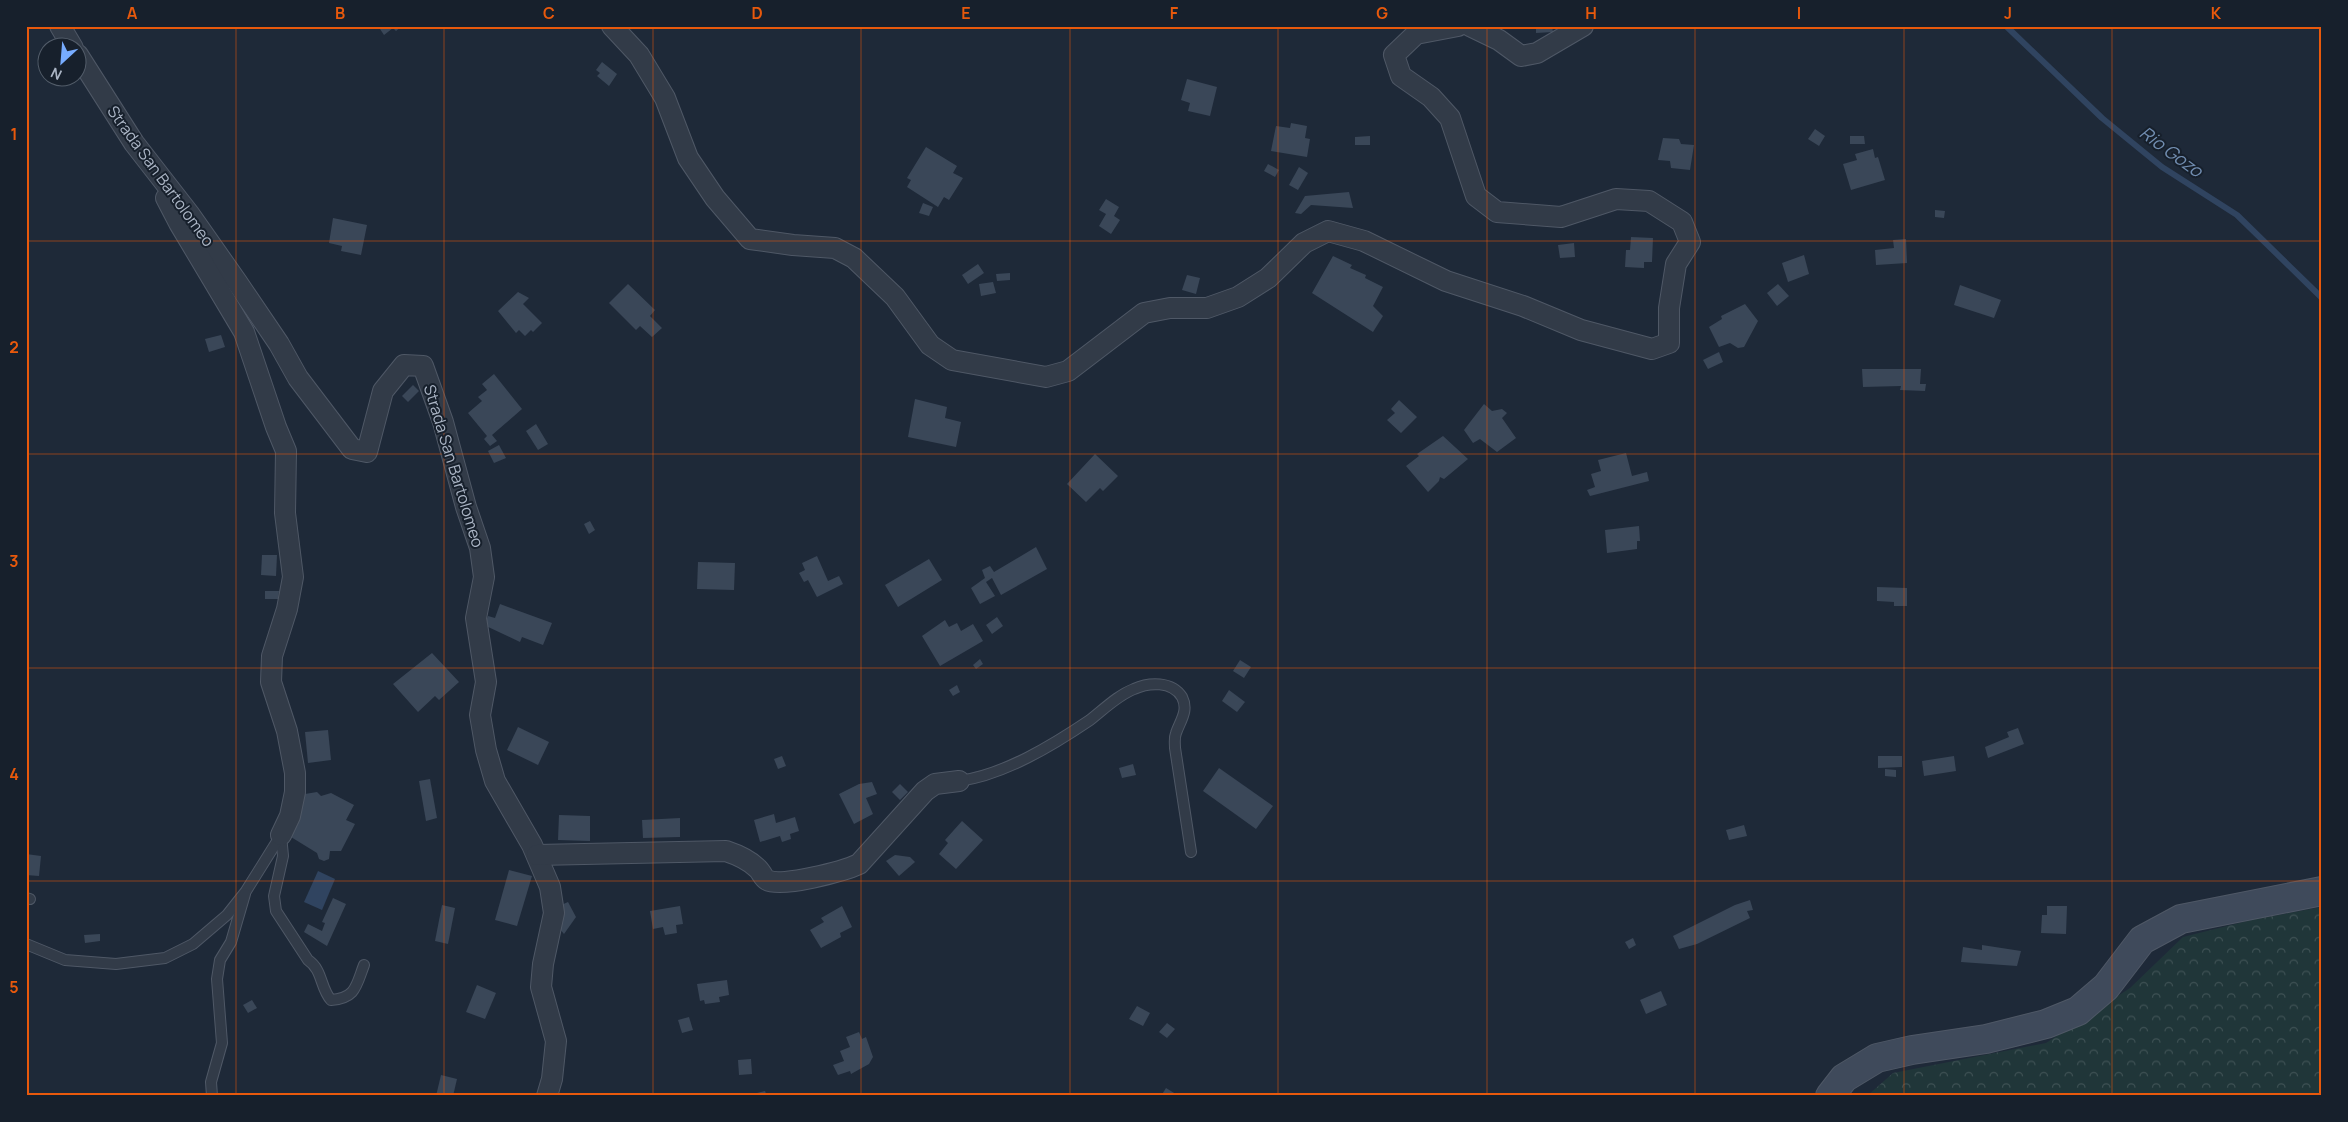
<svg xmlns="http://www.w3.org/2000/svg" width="2348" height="1122" font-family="Manrope,sans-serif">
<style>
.forest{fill:url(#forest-crowns)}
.water{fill:#304460}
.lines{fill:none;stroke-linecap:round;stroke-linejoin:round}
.stream{stroke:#304460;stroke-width:6}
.building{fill:#3a4758}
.service-casing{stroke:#4f5866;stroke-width:12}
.minor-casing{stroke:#4f5866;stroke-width:22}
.secondary-casing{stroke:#4f5866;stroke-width:30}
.service{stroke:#323b48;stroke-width:10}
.minor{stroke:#323b48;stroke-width:20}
.secondary{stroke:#3f4a5b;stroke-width:28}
.grid{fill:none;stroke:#e8590c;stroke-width:1;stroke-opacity:0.55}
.labels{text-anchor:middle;stroke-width:4;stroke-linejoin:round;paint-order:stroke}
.street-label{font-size:16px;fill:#abb5c5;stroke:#17202c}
.water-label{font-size:18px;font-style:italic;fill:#718db0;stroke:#17202c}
.neatline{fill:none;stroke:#e8590c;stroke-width:2}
.grid-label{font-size:16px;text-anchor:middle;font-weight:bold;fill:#e8590c}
</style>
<defs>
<pattern id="forest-crowns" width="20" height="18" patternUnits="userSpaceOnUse" patternTransform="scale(1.25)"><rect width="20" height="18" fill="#203639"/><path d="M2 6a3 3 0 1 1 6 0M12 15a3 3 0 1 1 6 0" fill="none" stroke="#3e5154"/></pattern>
</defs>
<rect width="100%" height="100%" fill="#1e2938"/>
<!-- forest -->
<path class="forest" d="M2322,907V1096H1867L1893,1073L2046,1043L2130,988L2183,937L2251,920Z"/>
<!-- water -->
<path class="water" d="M318,871L335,879L322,910L304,902Z"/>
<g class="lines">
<!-- stream -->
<path class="stream" d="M2006,26L2102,118L2162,167L2237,215L2322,298"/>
</g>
<!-- building -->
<g class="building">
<path d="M378,26H402L396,31L393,28L384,35Z"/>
<path d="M1536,26H1552L1553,32L1536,33Z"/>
<path d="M602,62L617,74L609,86L597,76L600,73L596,70Z"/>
<path d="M1187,79L1217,87L1210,116L1188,111L1190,103L1181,100Z"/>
<path d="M1291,123L1307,126L1305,138L1310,139L1307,157L1271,151L1276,126L1290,128Z"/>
<path d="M1815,129L1825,136L1819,146L1808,139Z"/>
<path d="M1370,136V145H1355V137Z"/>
<path d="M1850,136H1864L1865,144H1850Z"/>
<path d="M1663,138L1679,139L1681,144L1694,145L1690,170L1671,168L1670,161L1658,160Z"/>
<path d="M926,147L957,166L953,173L963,178L949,200L944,197L938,207L907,187L911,180L907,178Z"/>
<path d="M1873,149L1875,158L1878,157L1885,180L1851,190L1843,164L1857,160L1855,154Z"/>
<path d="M1268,164L1279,170L1275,177L1264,171Z"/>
<path d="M1299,167L1308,173L1298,190L1289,185Z"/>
<path d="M1349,192L1353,208L1311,205L1301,214L1295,213L1305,196Z"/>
<path d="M1106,199L1119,207L1114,216L1120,220L1111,234L1099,226L1106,214L1099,210Z"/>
<path d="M923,203L933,207L929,216L919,213Z"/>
<path d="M1935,210L1945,211L1944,218L1935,217Z"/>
<path d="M333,218L367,225L361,255L341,251L342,246L329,243Z"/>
<path d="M1631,237L1653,238L1652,262H1644V268L1625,267L1626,250H1630Z"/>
<path d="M1906,239L1907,263L1876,265L1875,250L1894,248L1893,240Z"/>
<path d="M1574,243L1575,257L1560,258L1558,245Z"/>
<path d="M1804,255L1809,274L1788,282L1782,263Z"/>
<path d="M1333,256L1352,265L1350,268L1366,275L1365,278L1383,287L1373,306L1383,316L1373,332L1312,293Z"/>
<path d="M978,264L984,273L968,284L962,275Z"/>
<path d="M1010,273V280L997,281L996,274Z"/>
<path d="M1187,275L1200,278L1196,294L1182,290Z"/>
<path d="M993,282L996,293L981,296L979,284Z"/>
<path d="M628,284L655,310L650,316L662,328L652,337L640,326L636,330L609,303Z"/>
<path d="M1778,284L1789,296L1777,306L1767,293Z"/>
<path d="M1960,285L2001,300L1994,318L1954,305Z"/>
<path d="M518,292L529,298L523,304L542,323L533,332L531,330L525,336L519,330L516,333L498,311Z"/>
<path d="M1745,304L1758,321L1744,347L1738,348L1730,343L1719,347L1709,327L1722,319L1721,316Z"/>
<path d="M221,335L225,347L209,352L205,339Z"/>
<path d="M1719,352L1723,362L1708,369L1703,360Z"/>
<path d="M1862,369H1921L1920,384H1926L1925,391L1900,390L1901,386L1863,387Z"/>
<path d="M494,374L522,409L492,435L497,441L490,446L484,439L487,436L468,413L482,401L478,397L487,390L482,384Z"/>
<path d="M413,385L419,391L408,402L402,396Z"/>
<path d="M915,399L947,407L945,418L961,422L956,447L908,437Z"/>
<path d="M1399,400L1417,417L1401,433L1387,420L1395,413L1391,409Z"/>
<path d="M1484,404L1492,411L1502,409L1507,413L1502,418L1516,438L1497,452L1480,439L1473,443L1464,430Z"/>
<path d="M536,424L548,444L538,450L526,431Z"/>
<path d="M1443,436L1468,459L1444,479L1440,477L1439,481L1428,492L1406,466L1419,456L1417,454Z"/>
<path d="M499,445L506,458L494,463L488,451Z"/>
<path d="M1626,453L1632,476L1647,472L1649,481L1590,496L1587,490L1595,487L1591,474L1601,471L1598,460Z"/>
<path d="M1095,454L1118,476L1103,491L1100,488L1086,502L1067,484Z"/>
<path d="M590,521L595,530L589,534L584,524Z"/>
<path d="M1639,526L1640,541H1637V549L1607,553L1605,530Z"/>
<path d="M1036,547L1047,569L1001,595L992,578L986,582L995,596L980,604L971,588L985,578L982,570L990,566L994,572Z"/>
<path d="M262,555H277L276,576L261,575Z"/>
<path d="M817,556L828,581L839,576L843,584L817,597L808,580L804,582L799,573L805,570L802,563Z"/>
<path d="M929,559L942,580L898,607L885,585Z"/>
<path d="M698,562L735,563L734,590L697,589Z"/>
<path d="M1877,587L1907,588V606H1894V602L1877,601Z"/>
<path d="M265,591H279L278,599H265Z"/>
<path d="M500,604L552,623L543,645L522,637L520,642L484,625L488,616L495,618Z"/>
<path d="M997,617L1003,626L992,634L986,625Z"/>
<path d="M945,620L949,627L957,623L961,631L973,624L983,641L940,666L922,636Z"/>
<path d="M432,653L459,682L439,700L435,696L418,712L393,684Z"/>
<path d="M980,659L983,664L976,669L973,665Z"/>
<path d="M1240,660L1251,667L1244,678L1233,671Z"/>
<path d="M957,685L960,692L953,696L949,690Z"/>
<path d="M1229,690L1245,702L1237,712L1222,701Z"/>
<path d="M518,727L549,742L538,765L507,750Z"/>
<path d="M2018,728L2024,744L1988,758L1985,747L2009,737L2007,732Z"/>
<path d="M328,730L331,760L308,763L305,732Z"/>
<path d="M782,756L786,766L778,769L774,759Z"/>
<path d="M1878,756H1902V767L1878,768Z"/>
<path d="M1954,756L1956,771L1924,776L1922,761Z"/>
<path d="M1133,764L1136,775L1122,778L1119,768Z"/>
<path d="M1219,768L1273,806L1256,829L1203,791Z"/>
<path d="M1885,769L1896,770V777L1885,776Z"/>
<path d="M430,779L437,818L426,821L419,781Z"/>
<path d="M872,782L877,794L866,798L873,814L854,824L839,794L859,784Z"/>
<path d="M900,784L908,792L900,800L892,792Z"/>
<path d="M317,792L321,796L331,793L354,805L346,820L355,824L341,851H330L329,859L324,861L319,859L317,853L291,837L305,794Z"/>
<path d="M774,814L776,823L795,817L799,831L790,834L791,839L782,842L780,836L760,842L754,820Z"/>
<path d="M559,815L590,816V841L558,840Z"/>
<path d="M680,818V837L643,838L642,820Z"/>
<path d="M962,821L983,840L956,869L939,854L948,843L945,840Z"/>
<path d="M1744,825L1747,836L1729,840L1726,830Z"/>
<path d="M26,854L41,856L39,876L26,875Z"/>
<path d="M895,855L910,857L915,862L899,876L886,861Z"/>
<path d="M509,870L532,876L517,926L495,920Z"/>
<path d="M333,898L346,904L327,946L304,932L308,924L322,931L325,923L322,922Z"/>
<path d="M1750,900L1753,910L1747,911L1750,918L1697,944L1679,949L1673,936L1735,905Z"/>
<path d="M568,902L576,917L564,934L559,928V906Z"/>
<path d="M442,905L455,908L448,944L435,941Z"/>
<path d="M680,906L683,924L676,925L677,933L665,935L663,927L653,929L650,911Z"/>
<path d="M842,906L852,927L840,933L841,937L821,948L810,930L824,922L821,918Z"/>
<path d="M2047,906H2067L2066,934L2041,933L2042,915H2047Z"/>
<path d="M100,934V941L85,943L84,935Z"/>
<path d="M1633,938L1636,945L1629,949L1625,942Z"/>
<path d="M1982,945L2021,951L2017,966L1961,962L1963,947L1982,950Z"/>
<path d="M727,980L729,995L719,997L720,1002L705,1004L704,1000L700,1001L697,984Z"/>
<path d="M477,985L496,993L485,1019L466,1012Z"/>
<path d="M1661,991L1667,1005L1646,1014L1640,1000Z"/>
<path d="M252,1000L257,1008L248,1013L243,1005Z"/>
<path d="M1137,1006L1150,1013L1143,1026L1129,1019Z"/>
<path d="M689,1017L693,1030L682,1033L678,1020Z"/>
<path d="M1167,1023L1175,1029L1167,1038L1159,1032Z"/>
<path d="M859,1032L862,1039L866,1037L873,1057L869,1064L851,1074L850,1071L838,1075L833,1065L844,1061L840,1051L850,1047L846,1037Z"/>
<path d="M751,1059L752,1074L739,1075L738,1060Z"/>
<path d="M441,1075L457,1079L453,1096H436Z"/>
<path d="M1166,1088L1179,1096H1161Z"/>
<path d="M765,1091L767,1096H749V1095Z"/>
</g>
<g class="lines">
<!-- service casing -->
<g class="service-casing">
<g id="service">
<path d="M959,781C1004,775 1053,745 1090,720C1103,710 1118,695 1134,689C1149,682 1172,681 1182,697C1189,711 1180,721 1176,733C1174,738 1175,744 1175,748L1191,852"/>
<path d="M281,835L283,856L274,896L276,911L308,960C323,970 320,988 331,1000C356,998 356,986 364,965"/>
<path d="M26,898L30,899"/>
<path d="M26,944L65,960L116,964L165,958L193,944L227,915L246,891L281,835"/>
<path d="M212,1096L211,1082L222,1043L217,979L220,960L231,942L245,894"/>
</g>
</g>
<!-- minor casing -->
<g class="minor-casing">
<g id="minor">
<path d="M60,26L73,48"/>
<path d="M612,26L639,55L665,98L688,158L715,198L750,239L793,245L835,248L854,258L895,297L930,345L952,360L1046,377L1068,371L1144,313L1170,308H1207L1238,297L1268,278L1304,243L1328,231L1364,241L1446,281L1523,306L1581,330L1652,349L1669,343V308L1676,264L1690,242L1682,222L1649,201L1616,199L1561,217L1497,212L1476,196L1450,118L1431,97L1401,76L1394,55L1416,34L1458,26"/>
<path d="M1470,26L1499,40L1521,56L1537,53L1583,26"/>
<path d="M78,55L134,143L190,215L237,282L279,344L298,378L352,449L367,452L383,391L404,365L423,366L443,422L466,507L480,548L484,577L476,618L486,682L480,715L486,750L495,781L532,845L550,887L554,913L543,964L541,987L556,1041L552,1079L547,1096"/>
<path d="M166,198L179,223L244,332L276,427L286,451L285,513L293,577L287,609L272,656L271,682L287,731L295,773V792L290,816L281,835"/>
<path d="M537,855L726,851C738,855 749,860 757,868C761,871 763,878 767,880C781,888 844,871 859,864L925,791L935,784L959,781"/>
</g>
</g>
<!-- secondary casing -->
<g class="secondary-casing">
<path id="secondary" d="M1830,1096L1844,1078L1877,1058L1912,1050L1986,1039L2046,1024L2078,1011L2106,987L2142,940L2181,919L2322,891"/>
</g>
<!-- service -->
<use href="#service" class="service"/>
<!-- minor -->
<use href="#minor" class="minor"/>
<!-- secondary -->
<use href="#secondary" class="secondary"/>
</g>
<!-- grid -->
<path class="grid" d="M236,26V1096M444,26V1096M653,26V1096M861,26V1096M1070,26V1096M1278,26V1096M1487,26V1096M1695,26V1096M1904,26V1096M2112,26V1096M26,241H2322M26,454H2322M26,668H2322M26,881H2322"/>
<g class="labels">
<!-- street labels -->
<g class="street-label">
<text transform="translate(161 176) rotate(54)" y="6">Strada San Bartolomeo</text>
<text transform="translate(454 466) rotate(73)" y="6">Strada San Bartolomeo</text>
</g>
<!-- water labels -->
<g class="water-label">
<text transform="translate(2171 152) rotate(36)" y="6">Rio Gozo</text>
</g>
</g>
<!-- border -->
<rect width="2348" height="1122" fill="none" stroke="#17202c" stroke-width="55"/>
<!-- north arrow -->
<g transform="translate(62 62) rotate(206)"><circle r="24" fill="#17202c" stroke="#525c69"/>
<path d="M0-4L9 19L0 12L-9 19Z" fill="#77acff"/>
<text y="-8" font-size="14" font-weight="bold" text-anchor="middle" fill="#abb5c5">N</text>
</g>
<rect x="28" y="28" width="2292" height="1066" class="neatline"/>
<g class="grid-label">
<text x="132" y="19">A</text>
<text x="340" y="19">B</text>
<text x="549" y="19">C</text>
<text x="757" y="19">D</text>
<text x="966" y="19">E</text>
<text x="1174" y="19">F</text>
<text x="1382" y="19">G</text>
<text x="1591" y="19">H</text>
<text x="1799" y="19">I</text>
<text x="2008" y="19">J</text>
<text x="2216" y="19">K</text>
<text x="14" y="140">1</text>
<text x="14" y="353">2</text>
<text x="14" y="567">3</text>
<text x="14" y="780">4</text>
<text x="14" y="993">5</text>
</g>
</svg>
